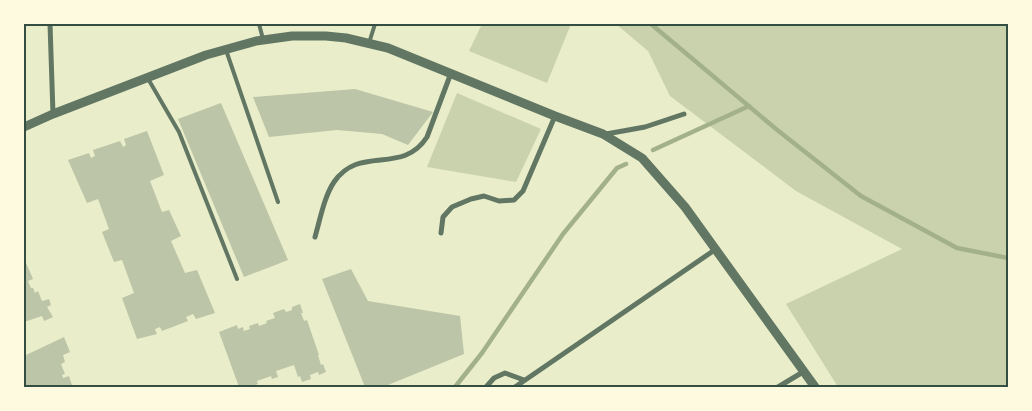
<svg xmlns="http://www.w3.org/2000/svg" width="1032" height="411" font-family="Rubik,sans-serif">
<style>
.green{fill:#cad2ad}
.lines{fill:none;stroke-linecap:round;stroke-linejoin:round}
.stream{stroke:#a3b18a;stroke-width:4.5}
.building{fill:#bcc5a7}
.service{stroke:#617663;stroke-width:4}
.minor{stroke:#617663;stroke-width:5}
.tertiary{stroke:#617663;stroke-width:9}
.neatline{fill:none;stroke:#344e41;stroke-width:2}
</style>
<rect width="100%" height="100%" fill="#e9edc9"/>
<!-- green -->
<g class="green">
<path d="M482,24H571L547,83L469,51Z"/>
<path d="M616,24H1008V387H838L786,304L902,249L796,191L670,96L648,51Z"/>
<path d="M457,93L541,129L516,182L427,167Z"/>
</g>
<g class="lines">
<!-- stream -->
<g class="stream">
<path d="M651,24L776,129L861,196L957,248L1008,258"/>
<path d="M653,150L749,106"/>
<path d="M455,387L482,353L563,234L617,168L626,164"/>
</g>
</g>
<!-- building -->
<g class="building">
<path d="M355,89L433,112L408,145L382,134L337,130L269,137L253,97Z"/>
<path d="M221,103L288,260L244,277L178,119Z"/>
<path d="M147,131L164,175L150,181L162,212L169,210L181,236L171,241L185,273L197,270L215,313L196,319L193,314L186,317L188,321L162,331L160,327L155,329L157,334L137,339L122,298L134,293L122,260L114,262L102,232L109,229L98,199L87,203L68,160L89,153L91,158L95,156L93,150L120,141L123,147L126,145L124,139Z"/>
<path d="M24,258L33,279L28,281L31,288H33L35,293L38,291L42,301L49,299L51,305L47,307L53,317L44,321L42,316L24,322Z"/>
<path d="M351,269L368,301L460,316L464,354L383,387H365L322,279Z"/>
<path d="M300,304L303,313H301L304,321L307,320L319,355H318L321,365L323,364L326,372L319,375L318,372L310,375L311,379L302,382L300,376L298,377L294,365L276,371L278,377L272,379L271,376L257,381L258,384L250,387H239L219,332L237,325L238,329L243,327L244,331L250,329L249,326L258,323L259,326L267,323L266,321L275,318L273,313L284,309L286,312L292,310V307Z"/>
<path d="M64,337L70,352L63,355L65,362L61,364L65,374L62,375L63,378L69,376L72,385H70L71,387H25L24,383V356Z"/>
</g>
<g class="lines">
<!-- service -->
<g class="service">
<path d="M259,24L263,39"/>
<path d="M369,43L375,24"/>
<path d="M226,50L278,202"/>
<path d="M147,77L179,132L237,279"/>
</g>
<!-- minor -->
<g class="minor">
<path d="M50,24L53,114"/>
<path d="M606,134L645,127L684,114"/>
<path d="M441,233L443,217L452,207L471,199L484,196L499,201L514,200L523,191L555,116"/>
<path d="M315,237C320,220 324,197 334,182C360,144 402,176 427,137L451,73"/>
<path d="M486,387L494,378L505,373L524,380"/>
<path d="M515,387L716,249"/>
<path d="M778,387L803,372"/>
</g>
<!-- tertiary -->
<path class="tertiary" d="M24,127L53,114L206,55L256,41L292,36H326L346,38L388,48L555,116L603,134L642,158L685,207L815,387"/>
</g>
<!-- border -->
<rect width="1032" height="411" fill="none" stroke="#fefae0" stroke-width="50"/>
<rect x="25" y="25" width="982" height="361" class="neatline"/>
</svg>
